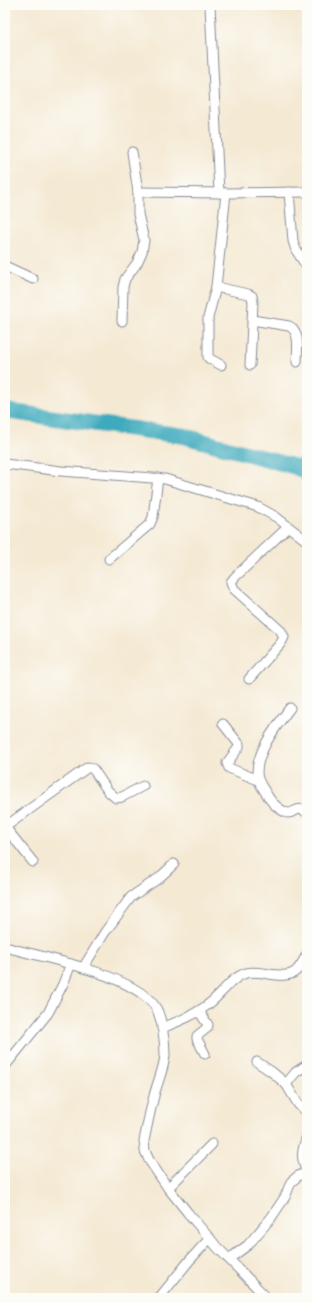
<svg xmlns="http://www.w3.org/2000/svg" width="312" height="1303" font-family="Mynerve,sans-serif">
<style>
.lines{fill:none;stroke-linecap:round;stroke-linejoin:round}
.river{stroke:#3eaabd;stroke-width:16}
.street-casing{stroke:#888c98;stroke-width:11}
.street{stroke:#fff;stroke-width:9}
</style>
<rect width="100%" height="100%" fill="#fdfcf7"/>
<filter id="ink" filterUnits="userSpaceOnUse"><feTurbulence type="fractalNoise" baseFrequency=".025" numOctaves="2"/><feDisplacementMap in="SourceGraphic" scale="8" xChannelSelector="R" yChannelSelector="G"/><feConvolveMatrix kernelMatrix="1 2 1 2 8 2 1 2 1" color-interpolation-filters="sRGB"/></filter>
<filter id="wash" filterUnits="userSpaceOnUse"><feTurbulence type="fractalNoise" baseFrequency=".012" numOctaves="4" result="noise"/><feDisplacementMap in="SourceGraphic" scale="16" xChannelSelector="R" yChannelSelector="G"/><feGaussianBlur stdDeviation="0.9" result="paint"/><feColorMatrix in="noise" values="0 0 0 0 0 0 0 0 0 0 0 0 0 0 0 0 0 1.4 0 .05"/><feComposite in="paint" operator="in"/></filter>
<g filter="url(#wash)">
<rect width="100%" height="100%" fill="#f4e9d3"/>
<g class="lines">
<!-- river -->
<path class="river" d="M5,411L184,436L296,467L307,473"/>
</g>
</g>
<g filter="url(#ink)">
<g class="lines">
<!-- street casing -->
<g class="street-casing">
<g id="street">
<path d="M210,5L219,193"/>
<path d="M138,192L226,193L307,192"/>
<path d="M289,192L293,241L296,250L307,267"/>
<path d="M226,193L216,287L248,294L252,296L253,302L250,365"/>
<path d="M5,266L33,279"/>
<path d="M216,287L208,318V357L210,359L221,365"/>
<path d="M252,320L289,326C301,331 297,351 297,362"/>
<path d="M122,321L123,287L125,279L137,263L142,252L144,240L138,214V192L132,152"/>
<path d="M5,464L61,471L165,479L258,507L276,517L307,541"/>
<path d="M109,559L150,524L153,517L158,478"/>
<path d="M249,679L281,643L284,637L281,631L234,589L231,582L235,577L288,527"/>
<path d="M290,708C277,725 252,757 258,779C260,784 263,789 266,793C270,801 277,808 285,812C294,817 296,803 307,813"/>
<path d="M223,724L239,744V747L227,763L229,768L258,780"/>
<path d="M5,827L88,767L93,769L108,791L116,798L122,797L143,786"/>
<path d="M5,827L33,862"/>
<path d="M5,947C43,957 130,974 154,1005C162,1015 165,1042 165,1055C164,1069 157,1083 154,1096C150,1111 147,1126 144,1141L145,1151L149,1160L168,1188L188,1213L217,1247L267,1298"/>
<path d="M83,968L105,932L131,897L159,878L174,864"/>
<path d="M199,1011L208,1025L207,1028L197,1036V1039L205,1054"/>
<path d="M162,1028C177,1022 193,1016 206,1006C220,997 230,978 246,973C261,969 286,982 297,970C301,966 304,960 307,954"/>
<path d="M257,1062L272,1072L286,1084L298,1104L307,1113"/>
<path d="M5,1066L48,1013L63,984L71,964"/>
<path d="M286,1084L296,1072L307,1065"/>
<path d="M307,1136C302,1151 300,1157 307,1172"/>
<path d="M168,1188L212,1144"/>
<path d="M229,1259L248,1245L271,1218L285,1197L291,1182L298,1176L307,1172"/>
<path d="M159,1298L189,1261L210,1238"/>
</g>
</g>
<!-- street -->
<use href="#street" class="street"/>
</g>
</g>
<!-- margin -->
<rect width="312" height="1303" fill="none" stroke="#fdfcf7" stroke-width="20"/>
</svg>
